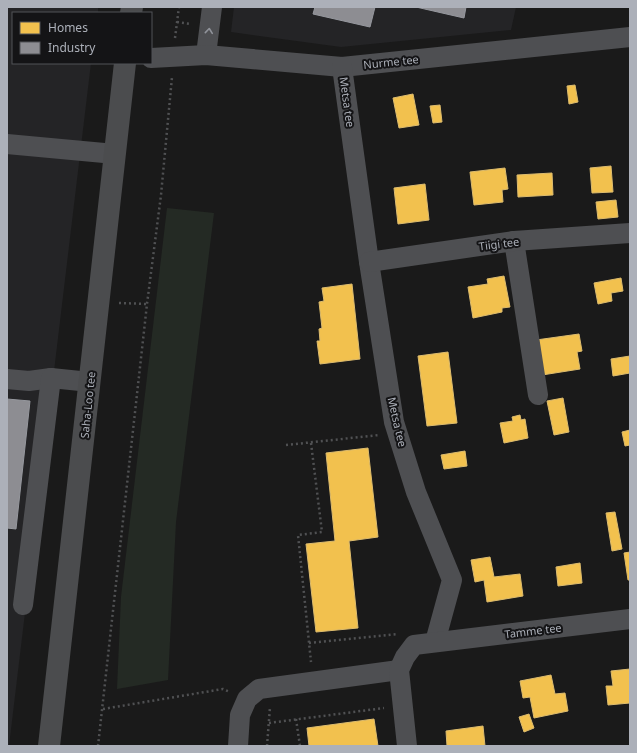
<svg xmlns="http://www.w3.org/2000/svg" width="637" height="753" font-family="'Noto Sans',sans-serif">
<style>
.built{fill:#242426}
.green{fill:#242a24}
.homes{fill:#f2c14e;stroke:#ddbc6e}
.industry{fill:#8d8d92;stroke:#96989e}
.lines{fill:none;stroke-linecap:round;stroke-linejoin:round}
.path{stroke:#505153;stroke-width:2.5;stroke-dasharray:2 3;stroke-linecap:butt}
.minor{stroke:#4e4f52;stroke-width:20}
.major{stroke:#4b4c4e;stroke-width:22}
.oneway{stroke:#90939a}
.labels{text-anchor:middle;stroke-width:4;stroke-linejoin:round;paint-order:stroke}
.street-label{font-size:11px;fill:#acb0b9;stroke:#141416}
</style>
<rect width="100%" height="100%" fill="#1a1a1a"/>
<!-- built -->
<g class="built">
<path d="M7,7H98V13H13V63H91L9,746H7Z"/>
<path d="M234,7H516L511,30L341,47L231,32Z"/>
</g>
<!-- green -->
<path class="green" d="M167,208L214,213L176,522L168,680L117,689L121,597Z"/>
<!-- homes -->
<g class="homes">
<path d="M575,85L578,102L569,104L567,86Z"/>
<path d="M413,94L419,125L399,128L393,98Z"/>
<path d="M440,105L442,122L433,123L430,106Z"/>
<path d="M611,166L613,192L592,193L590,168Z"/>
<path d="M505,168L508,189L502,190L503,202L474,205L470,172Z"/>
<path d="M552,173L553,195L518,197L517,175Z"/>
<path d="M425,184L429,220L398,224L394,188Z"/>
<path d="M616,200L618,217L598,219L596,202Z"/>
<path d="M504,276L510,307L502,308V312L473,318L468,287L488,284L487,279Z"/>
<path d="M621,278L623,291L611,293L612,301L598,304L594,283Z"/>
<path d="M352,284L360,359L320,364L317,341H320L319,329L322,328L319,302L324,301L322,288Z"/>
<path d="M579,334L582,351L577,352L580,369L542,375L536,340Z"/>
<path d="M448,352L457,423L427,426L418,356Z"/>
<path d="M630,356V373L613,376L611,359Z"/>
<path d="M563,398L569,432L554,435L547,401Z"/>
<path d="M520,415L521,420L525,419L528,438L504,443L500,423L513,421L512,417Z"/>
<path d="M630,430V445L625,446L622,432Z"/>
<path d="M368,448L378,537L349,541L358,628L316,632L306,544L335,541L326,453Z"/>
<path d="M465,451L467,466L444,469L441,455Z"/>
<path d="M615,512L622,549L612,551L606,513Z"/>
<path d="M630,552V580H628L624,553Z"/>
<path d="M490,557L494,577L520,574L523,596L487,602L484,580L475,582L471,560Z"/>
<path d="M580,563L582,583L558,586L556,567Z"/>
<path d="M630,669V703L608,705L606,686H613L611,671Z"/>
<path d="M551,675L555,694L565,693L568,711L534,718L530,697L523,698L520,681Z"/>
<path d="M529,714L534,728L524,732L519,717Z"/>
<path d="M374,719L378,746H309L307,728Z"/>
<path d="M483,726L485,746H447L446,731Z"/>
</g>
<!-- industry -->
<g class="industry">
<path d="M315,7H375L370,27L313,14Z"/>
<path d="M416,7H466L464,18Z"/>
<path d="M7,399L30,401L16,529L7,528Z"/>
</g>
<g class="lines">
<!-- path -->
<g class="path">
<path d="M177,22L191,24"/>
<path d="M175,38L179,7"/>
<path d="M119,303L147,304"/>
<path d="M311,443L322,532L298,535L311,662"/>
<path d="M286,445L379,435"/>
<path d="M309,643L398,634"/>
<path d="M103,709L223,689L230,692"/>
<path d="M296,719L300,746"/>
<path d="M269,723L384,708"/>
<path d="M98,746L147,304L161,195L172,77"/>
<path d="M267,746L270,707"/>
</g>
<!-- minor -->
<g class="minor">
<path d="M206,55L212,7"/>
<path d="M151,58L206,55L342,67L630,37"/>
<path d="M342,67L369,262L394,422L416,492L452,580L435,642"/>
<path d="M7,144L115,154"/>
<path d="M514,241L538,395"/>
<path d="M369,262L514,241L630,233"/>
<path d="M7,379L29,381L51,378"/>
<path d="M23,605L51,378L90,382"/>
<path d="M238,746L240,715L247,699L259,689L399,670"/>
<path d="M407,746L399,670L405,657L414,645L630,619"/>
</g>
<!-- major -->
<g class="major">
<path d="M131,13L132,7"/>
<path d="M49,746L125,63"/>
</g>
</g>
<!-- one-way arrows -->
<defs><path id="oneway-chevron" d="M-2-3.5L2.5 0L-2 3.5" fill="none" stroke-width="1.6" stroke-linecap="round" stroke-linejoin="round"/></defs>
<use class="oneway" href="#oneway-chevron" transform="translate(209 31) rotate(-84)"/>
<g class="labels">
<!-- street labels -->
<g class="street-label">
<text transform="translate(391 62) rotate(-6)" y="4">Nurme tee</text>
<text transform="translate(347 102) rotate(82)" y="4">Metsa tee</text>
<text transform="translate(499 244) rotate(-7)" y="4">Tiigi tee</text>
<text transform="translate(88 405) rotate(-84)" y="4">Saha-Loo tee</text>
<text transform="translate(397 422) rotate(77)" y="4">Metsa tee</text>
<text transform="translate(533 631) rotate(-7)" y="4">Tamme tee</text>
</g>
</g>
<!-- border -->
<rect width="637" height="753" fill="none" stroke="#acb0b9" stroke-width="16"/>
<!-- legend -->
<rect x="12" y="12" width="140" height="52" fill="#141416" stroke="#515257"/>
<rect x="20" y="22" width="20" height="12" fill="#f2c14e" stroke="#515257"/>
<text x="48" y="32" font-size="12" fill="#acb0b9">Homes</text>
<rect x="20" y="42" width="20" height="12" fill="#8d8d92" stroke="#515257"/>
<text x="48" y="52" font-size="12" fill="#acb0b9">Industry</text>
</svg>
